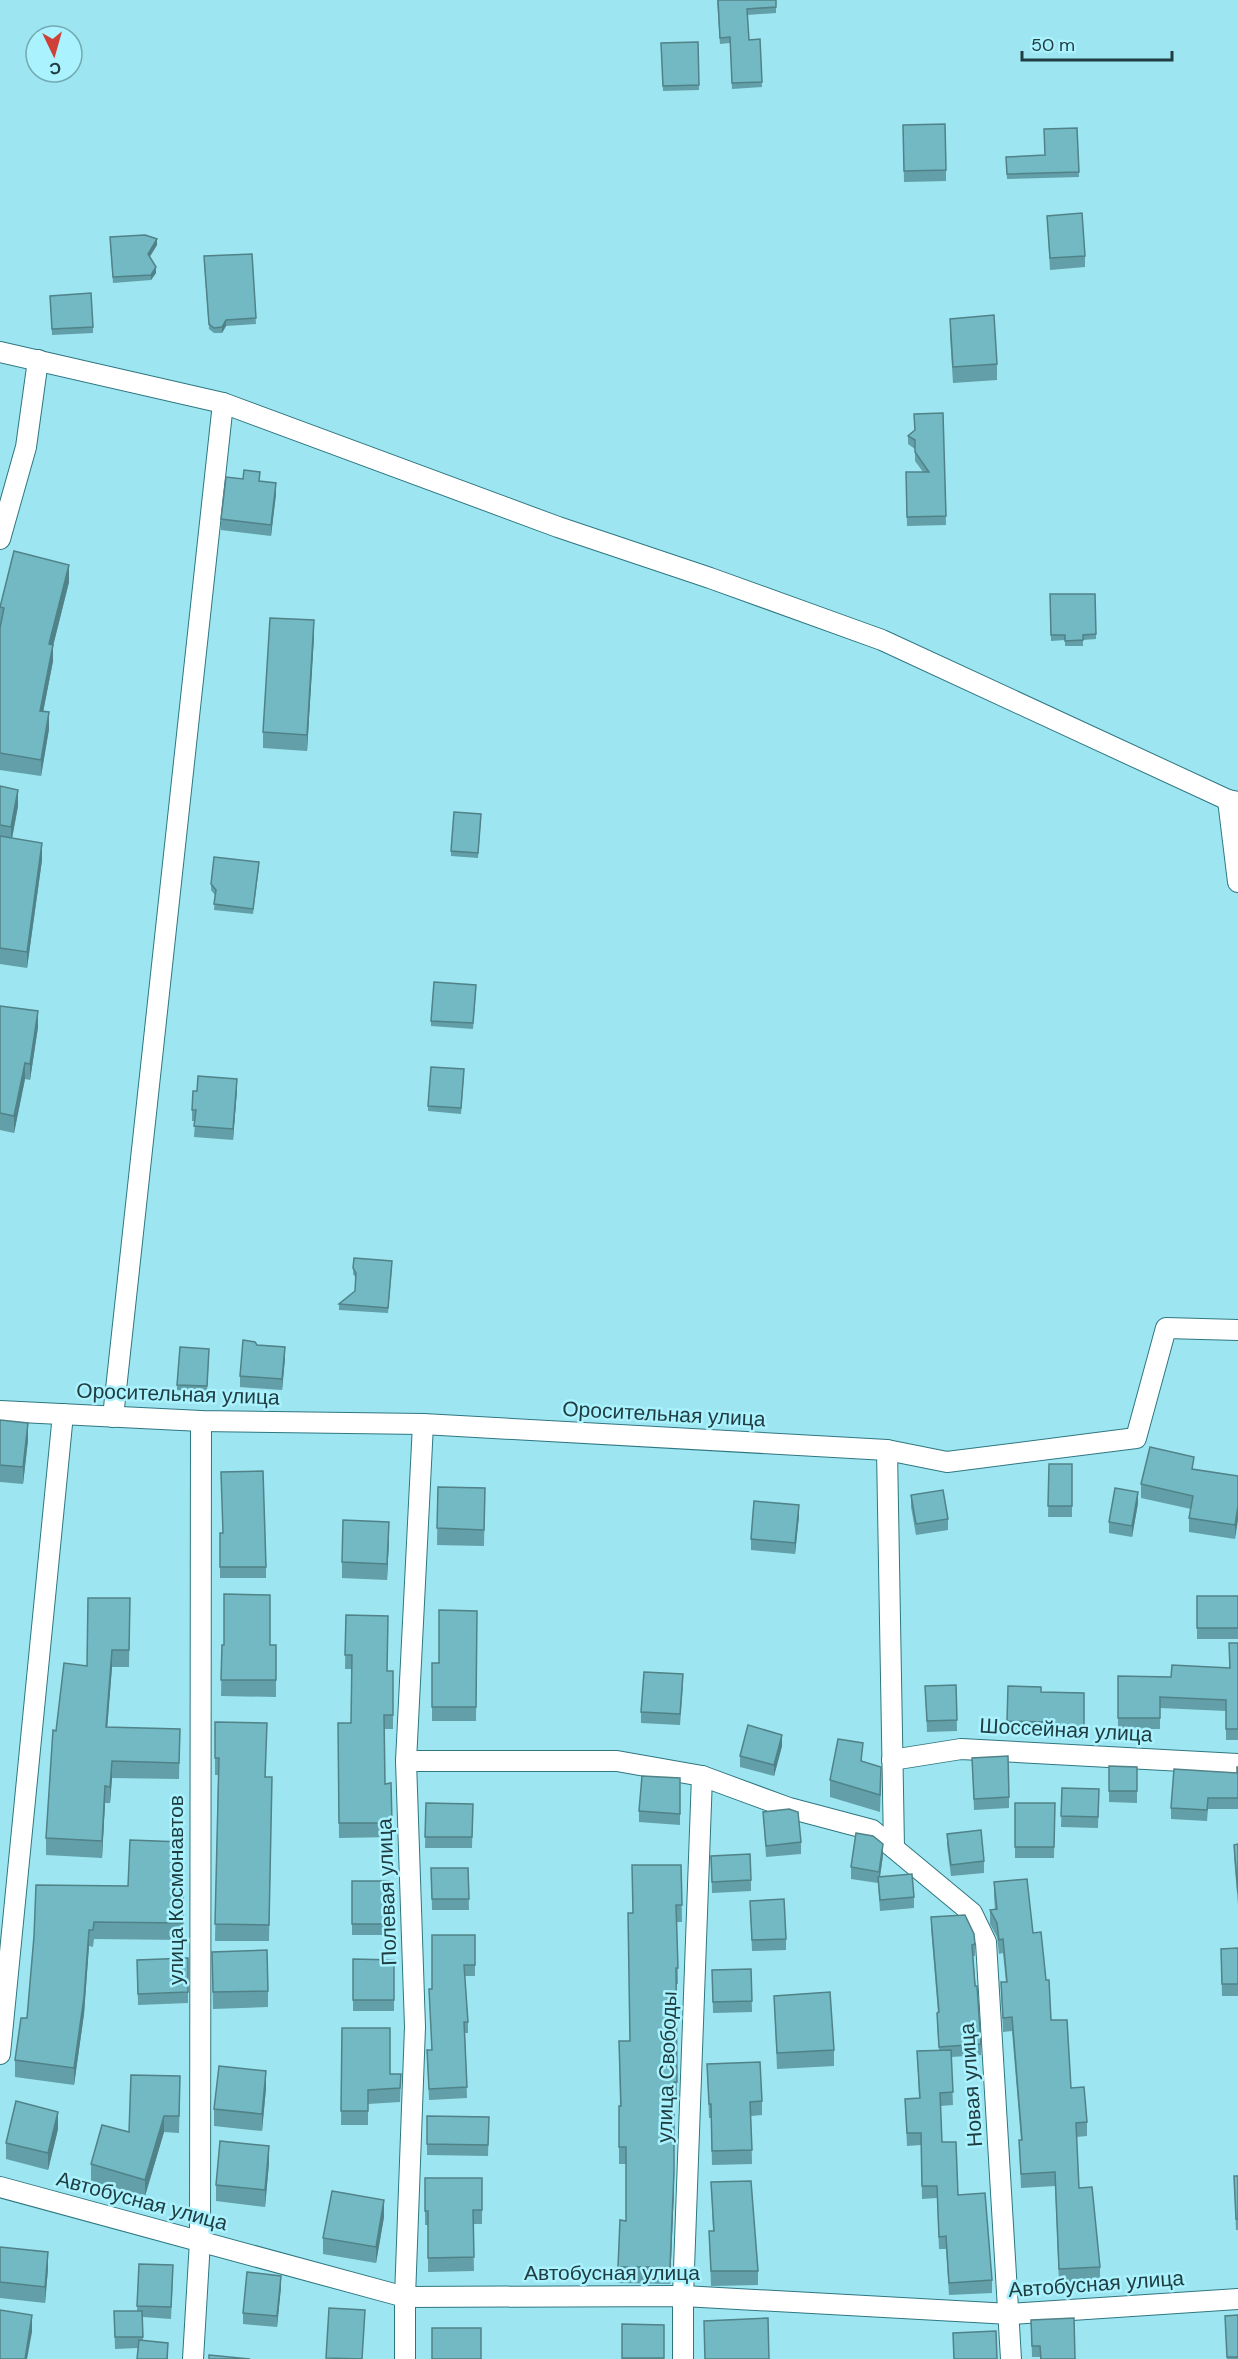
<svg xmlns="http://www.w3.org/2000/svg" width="1238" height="2359" font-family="'DM Sans',sans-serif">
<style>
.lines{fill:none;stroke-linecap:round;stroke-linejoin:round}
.minor-casing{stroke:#2f7781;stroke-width:22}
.minor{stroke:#fff;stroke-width:20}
.wall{fill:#629fa8}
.shaded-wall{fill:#508288}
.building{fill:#72b9c3;stroke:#508288;stroke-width:1.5}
.labels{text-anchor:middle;stroke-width:5;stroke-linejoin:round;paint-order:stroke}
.street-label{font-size:21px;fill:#203e42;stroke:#aaf2fd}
</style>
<rect width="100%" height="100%" fill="#9de5f0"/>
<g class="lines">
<!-- minor casing -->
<g class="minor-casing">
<g id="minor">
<path d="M0,352L223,403L558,527L710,578L882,640L1228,800L1238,802"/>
<path d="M0,539L26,447L38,360"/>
<path d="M1228,800L1238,882"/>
<path d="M0,1411L201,1421L423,1424L887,1450L947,1462L1136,1438L1166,1328L1238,1330"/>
<path d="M113,1417L223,403"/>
<path d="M887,1450L894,1848"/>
<path d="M892,1760L961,1749L1238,1764"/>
<path d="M406,1761H617L702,1776L789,1808L872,1830L972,1913L986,1942L1011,2359"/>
<path d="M0,2054L63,1414"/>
<path d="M0,2187L405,2297L683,2296L1010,2314L1238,2299"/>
<path d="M193,2359L200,2241L201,1421"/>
<path d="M405,2359V2297L415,2027L406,1761L423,1424"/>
<path d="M683,2359V2296L702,1776"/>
</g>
</g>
<!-- minor -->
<use href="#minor" class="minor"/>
</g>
<!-- wall -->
<g class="wall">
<path d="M717,0H776V13L747,15L749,40L760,39L762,87L732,89L730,43L720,44Z"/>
<path d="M698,42L699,90L663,91L661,43Z"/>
<path d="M903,125L946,170V181L904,182Z"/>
<path d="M1077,128L1079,177L1007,179L1006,162L1045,155Z"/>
<path d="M1047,216L1085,256V267L1050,270Z"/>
<path d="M110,243L157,245L149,257L156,273L151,280L113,283Z"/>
<path d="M252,254L256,324L226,326L222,333H214L209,329L204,262Z"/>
<path d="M50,296L93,327V333L52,335Z"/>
<path d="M950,319L997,364V380L953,383L950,335Z"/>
<path d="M943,413L946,525L907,526L906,472H923L915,461V449L908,444V436Z"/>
<path d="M260,481L276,494L271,536L221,530V519Z"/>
<path d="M69,582L53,646V661L43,712L49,729L41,776L0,770V607Z"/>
<path d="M1050,594L1096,634V639L1083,640V646H1065V640L1051,641Z"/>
<path d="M314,637L307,751L263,748V732Z"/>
<path d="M0,786L18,806L12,838L42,860L27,968L0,964Z"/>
<path d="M481,819L478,858L451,856V851Z"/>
<path d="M259,867L253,914L214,910L215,895L211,890V884Z"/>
<path d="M476,990L473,1029L431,1026V1021Z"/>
<path d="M0,1006L38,1027L30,1080L25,1079L14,1133L0,1130Z"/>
<path d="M464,1075L461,1114L428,1111V1106Z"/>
<path d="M237,1090L233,1140L194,1137L195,1121H192V1110Z"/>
<path d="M354,1258L392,1267L388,1313L339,1310V1304L355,1291L356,1278L353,1274Z"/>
<path d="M257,1345L285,1358L282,1390L240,1387V1376Z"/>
<path d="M209,1354L207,1392L177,1390V1385Z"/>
<path d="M0,1420L28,1440L23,1484L0,1482Z"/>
<path d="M1049,1464H1072V1517H1048Z"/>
<path d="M1194,1470L1238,1476L1235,1539L1189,1532V1518L1191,1509L1141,1498V1484Z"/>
<path d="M438,1487L485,1488L484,1546L437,1545Z"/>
<path d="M911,1495L948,1519V1530L916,1535L911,1507Z"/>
<path d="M1138,1503L1132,1537L1109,1533V1522Z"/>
<path d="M799,1516L795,1554L751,1550V1539Z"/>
<path d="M220,1533L266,1567V1578H220Z"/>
<path d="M389,1539L387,1580L342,1578V1562Z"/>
<rect x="1197" y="1596" width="41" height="43"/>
<path d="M130,1598L129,1667H112L107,1727L180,1729L179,1779L112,1778L110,1803H105L102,1858L46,1855V1838L56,1731L87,1666Z"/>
<path d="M477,1611L476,1721H432V1663H439Z"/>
<path d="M346,1615L387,1671H393V1729H384L385,1784L391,1783L392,1837L339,1838L338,1723H351L352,1669H345Z"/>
<path d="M1229,1643H1238V1740H1226V1711L1160,1708V1729H1118V1676L1171,1677L1229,1668Z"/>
<path d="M222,1645H276V1697L221,1696Z"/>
<path d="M956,1685L957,1731L927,1732L925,1686Z"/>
<path d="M683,1686L680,1725L641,1723V1712Z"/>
<path d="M1008,1686L1041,1692L1084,1693V1739L1046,1738V1733L1007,1732Z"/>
<path d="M215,1722L266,1777H272L269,1941H215L218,1775H215Z"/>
<path d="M782,1746L774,1776L740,1767V1756Z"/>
<path d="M972,1758L1009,1797V1808L974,1810Z"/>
<path d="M862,1761L881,1784L880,1812L830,1797V1780Z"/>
<path d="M1109,1766L1137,1767V1803L1109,1802Z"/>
<path d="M1238,1767V1809H1208L1207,1821L1171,1819V1808L1237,1773Z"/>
<path d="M680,1778V1825L639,1822V1811Z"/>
<path d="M1062,1788L1099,1789L1098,1828L1061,1827Z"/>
<path d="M426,1803L473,1804L472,1848H425Z"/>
<path d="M1015,1803H1055L1054,1858H1015Z"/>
<path d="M763,1812L801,1842V1854L766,1857Z"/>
<path d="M947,1834L984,1861V1873L951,1876L947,1845Z"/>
<path d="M1238,1844V1905L1234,1857V1845Z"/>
<path d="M883,1855L880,1877L914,1897V1908L880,1911L878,1883L851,1879V1867Z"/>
<path d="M711,1856L751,1880V1891L712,1893Z"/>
<path d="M182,1858L181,1887H183V1940L94,1939L93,1947L89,1946L84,2014L74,2085L15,2077V2060L27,2018L34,1936Z"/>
<path d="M681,1865L682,1922H677L678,1984H676L677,2099H674V2188L670,2284L618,2283V2267L626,2221V2164H619V2106H620L619,2041H630L633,1913Z"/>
<path d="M431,1868H468L469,1910H432Z"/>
<path d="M352,1881H389L390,1935H352Z"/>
<path d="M994,1882L1033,1933L1051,2020L1071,2088L1087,2122V2136L1076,2137L1079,2188L1100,2267V2280L1059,2283L1055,2186L1021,2188L1019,2140H1021L1012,2031L1003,2032L1001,1982H1006L1003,1953L999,1954L997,1937L990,1924V1910H995L994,1896Z"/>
<path d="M750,1901L786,1939V1950L752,1951Z"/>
<path d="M931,1917L975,1944V1956H973L981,2044V2055L951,2057L953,2105L940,2106L942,2142L958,2195L992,2280V2293L949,2295L946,2249H939L937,2198L922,2199L921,2145L907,2146L905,2099L919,2098L917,2051L939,2050L937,2024V2013H938L931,1928Z"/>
<path d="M475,1935V1976H465L468,2022V2033H465L467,2098L429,2100L427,2050H432L429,1989H432Z"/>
<path d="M1238,1948V1996H1222L1221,1949Z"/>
<path d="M212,1952L268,1991V2007L213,2009Z"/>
<path d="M188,1958V2003L138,2005L137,1960Z"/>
<path d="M353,1959L394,1960V2011H353Z"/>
<path d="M751,1969L752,2012L713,2013L712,1970Z"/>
<path d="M774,1996L834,2050V2066L777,2069Z"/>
<path d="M342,2028L390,2074H401L400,2102L368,2104V2125H341Z"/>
<path d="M707,2064L762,2101V2115L751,2116L752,2164L712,2165L711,2118H709Z"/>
<path d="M266,2088L262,2131L214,2126V2109Z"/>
<path d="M180,2093L179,2133L164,2132L145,2196L91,2181V2164Z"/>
<path d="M427,2116L489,2117L488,2156L427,2155Z"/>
<path d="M58,2129L48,2170L6,2159V2143Z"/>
<path d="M269,2163L265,2207L216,2201V2185Z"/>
<path d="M1234,2176H1238V2230H1236Z"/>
<path d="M425,2178H482V2224H473L474,2271L428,2272V2225H425Z"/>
<path d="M711,2182L758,2271V2285L711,2286L709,2231H713Z"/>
<path d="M384,2217L376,2263L323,2254V2238Z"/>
<path d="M0,2247L48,2269L45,2303L0,2298Z"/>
<path d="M139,2264L173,2276L171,2319L143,2317V2341L168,2354V2359H137L138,2348L115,2349L114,2311H137Z"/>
<path d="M281,2287L277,2327L243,2324V2313Z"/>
<path d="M1238,2315V2359H1227L1225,2316Z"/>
<path d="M1031,2320L1075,2359H1040V2357H1032Z"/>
<path d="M622,2324L664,2325V2359H622Z"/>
</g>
<!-- shaded-wall -->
<g class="shaded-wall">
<path d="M157,239V245L148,260V254Z"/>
<path d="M156,267V273L151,280V275Z"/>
<path d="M226,320V326L222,333V327Z"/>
<path d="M276,483V494L271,536V525Z"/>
<path d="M69,565V582L53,646V661L40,728V711L49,644Z"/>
<path d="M314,620V637L307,751V735Z"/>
<path d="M49,712V729L41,776V760Z"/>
<path d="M18,790V806L11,844V827Z"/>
<path d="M42,843V860L27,968V952Z"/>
<path d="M38,1011V1027L30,1080V1064Z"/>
<path d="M25,1063V1079L14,1133V1116Z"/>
<path d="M237,1079V1090L233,1140V1129Z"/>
<path d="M285,1347V1358L282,1390V1379Z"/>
<path d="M28,1423V1440L23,1484V1467Z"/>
<path d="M1138,1492V1503L1132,1537V1526Z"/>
<path d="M799,1505V1516L795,1554V1543Z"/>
<path d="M1238,1506V1520L1235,1539V1525Z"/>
<path d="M389,1522V1539L387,1580V1564Z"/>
<path d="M112,1650V1667L106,1744V1727Z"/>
<path d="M782,1735V1746L774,1776V1765Z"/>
<path d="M112,1761V1778L110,1803V1787Z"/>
<path d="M105,1786V1803L102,1858V1841Z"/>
<path d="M883,1844V1855L879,1883V1872Z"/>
<path d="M89,1930V1946L84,2014L74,2085V2068Z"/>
<path d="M266,2071V2088L262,2131V2114Z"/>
<path d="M674,2082V2188L670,2284V2267Z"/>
<path d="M58,2112V2129L48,2170V2153Z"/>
<path d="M164,2116V2132L145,2196V2180Z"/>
<path d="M269,2146V2163L265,2207V2190Z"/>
<path d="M384,2200V2217L376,2263V2247Z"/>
<path d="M48,2252V2269L45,2303V2287Z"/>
<path d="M281,2276V2287L277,2327V2316Z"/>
<path d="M32,2315V2332L27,2359H25Z"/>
</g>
<!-- building -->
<g class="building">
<path d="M718,0H776V7L747,9L749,40L760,39L762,82L732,83L730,37L720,38Z"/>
<path d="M698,42L699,85L663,86L661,43Z"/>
<path d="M945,124L946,170L904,171L903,125Z"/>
<path d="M1077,128L1079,172L1007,174L1006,157L1045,155L1044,129Z"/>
<path d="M1082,213L1085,256L1050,258L1047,216Z"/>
<path d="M145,235L157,239L148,254L156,267L151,275L113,277L110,237Z"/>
<path d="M252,254L256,318L226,320L222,327L214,328L209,324L204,256Z"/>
<path d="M91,293L93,327L52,329L50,296Z"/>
<path d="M994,315L997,364L953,367L950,319Z"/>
<path d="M943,413L946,516L907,517L906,472H929L915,452V440L908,436L915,430L914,414Z"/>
<path d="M244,470L260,472L259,481L276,483L271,525L221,519L226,477L243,479Z"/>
<path d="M14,551L69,565L49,644L53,645L40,711L49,712L41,760L0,753V628L4,608L0,607Z"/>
<path d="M1050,594H1095L1096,634L1083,635V640L1065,641V635H1051Z"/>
<path d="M270,618L314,620L307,735L263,732Z"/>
<path d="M0,786L18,790L11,827L0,825Z"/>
<path d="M454,812L481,814L478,853L451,851Z"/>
<path d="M0,836L42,843L27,952L0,948Z"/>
<path d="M214,857L259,862L253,909L214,904L216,890L211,884Z"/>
<path d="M434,982L476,985L473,1023L431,1021Z"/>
<path d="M0,1006L38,1011L30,1064L25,1063L14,1116L0,1113Z"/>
<path d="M431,1067L464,1069L461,1108L428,1106Z"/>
<path d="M198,1076L237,1079L233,1129L194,1126L196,1110H192L193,1091H197Z"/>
<path d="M354,1258L392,1261L388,1308L339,1304L355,1291L356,1273L353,1268Z"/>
<path d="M243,1340L255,1342L257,1345L285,1347L282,1379L240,1376Z"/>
<path d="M180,1347L209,1349L207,1386L177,1385Z"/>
<path d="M0,1420L28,1423L23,1467L0,1465Z"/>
<path d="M1150,1447L1194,1457L1192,1469L1238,1476V1506L1235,1525L1189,1518L1193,1496L1141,1484Z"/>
<path d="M1049,1464H1072V1506H1048Z"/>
<path d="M263,1471L266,1567H220V1533H223L221,1472Z"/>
<path d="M438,1487L485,1488L484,1530L437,1528Z"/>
<path d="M1115,1488L1138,1492L1132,1526L1109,1522Z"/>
<path d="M943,1490L948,1519L916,1524L911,1495Z"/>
<path d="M754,1501L799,1505L795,1543L751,1539Z"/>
<path d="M343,1520L389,1522L387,1564L342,1562Z"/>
<path d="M224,1594L270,1595V1645H276V1680H221L222,1645H224Z"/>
<rect x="1197" y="1596" width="41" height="32"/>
<path d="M88,1598H130L129,1650H112L106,1727L180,1729L179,1763L112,1761L110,1787L105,1786L102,1841L46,1838L53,1730L56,1731L64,1663L87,1666Z"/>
<path d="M439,1610L477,1611L476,1707H432V1663H439Z"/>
<path d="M346,1615L388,1616L387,1671H393V1715H384L385,1784L391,1783L392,1823H339L338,1723H351L352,1655H345Z"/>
<path d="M1229,1643H1238V1729H1226V1700L1160,1697V1718H1118V1676L1171,1677L1172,1665L1230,1668Z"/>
<path d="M644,1672L683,1674L680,1714L641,1712Z"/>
<path d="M956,1685L957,1720L927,1721L925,1686Z"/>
<path d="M1008,1686L1041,1687V1692L1084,1693V1727H1046V1722L1007,1721Z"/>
<path d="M215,1722L267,1723L265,1777H272L269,1925L215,1924L219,1758H215Z"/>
<path d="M748,1725L782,1735L774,1765L740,1756Z"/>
<path d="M838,1739L863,1743L861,1761L881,1767L880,1795L830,1780Z"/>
<path d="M1008,1756L1009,1797L974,1799L972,1758Z"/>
<path d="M1109,1766L1137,1767V1791H1109Z"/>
<path d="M1237,1767H1238V1798H1208L1207,1810L1171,1808L1174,1769L1237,1773Z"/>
<path d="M642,1776L680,1778V1814L639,1811Z"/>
<path d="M1062,1788L1099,1789L1098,1817L1061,1816Z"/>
<path d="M426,1803L473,1804L472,1837H425Z"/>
<path d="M1015,1803H1055L1054,1847H1015Z"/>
<path d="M789,1809L798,1812L801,1842L766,1846L763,1812Z"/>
<path d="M981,1830L984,1861L951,1865L947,1834Z"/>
<path d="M856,1833L873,1836L883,1844L879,1872L851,1867Z"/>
<path d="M130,1840L182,1842L181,1887H183V1923L94,1922L93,1930H89L84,1997L74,2068L15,2060L21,2018H27L34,1936L36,1885L128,1886Z"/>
<path d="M1238,1844V1893L1234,1845Z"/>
<path d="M750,1854L751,1880L712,1882L711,1856Z"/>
<path d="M632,1865H681L682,1905H676L678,1968H676L677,2082H674V2172L670,2267H618L620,2220L626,2221V2147H619V2106H621L619,2041H630L628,1913H633Z"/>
<path d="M431,1868H468L469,1899H432Z"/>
<path d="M912,1874L914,1897L880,1900L878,1877Z"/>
<path d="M1027,1879L1033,1933L1041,1932L1046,1980H1049L1051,2020H1067L1071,2088L1084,2087L1087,2122L1076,2123L1079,2188L1092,2187L1100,2267L1059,2269L1055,2172L1021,2174L1019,2140H1022L1012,2017L1003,2018L1001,1982H1007L1003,1939L999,1940L997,1923L990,1910L997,1909L994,1882Z"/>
<path d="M352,1881H389L390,1924H352Z"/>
<path d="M784,1899L786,1939L752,1940L750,1901Z"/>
<path d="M965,1915L974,1934L975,1944L972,1945L975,1986H977L981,2044L939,2047L937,2013L939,2012L931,1917Z"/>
<path d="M432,1935H475V1965H464L468,2022H464L467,2087L429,2089L427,2050H432L429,1989H432Z"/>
<path d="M1238,1948V1984H1222L1221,1949Z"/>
<path d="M267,1950L268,1991L213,1992L212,1952Z"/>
<path d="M188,1958V1992L138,1994L137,1960Z"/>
<path d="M353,1959L394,1960V2000H353Z"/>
<path d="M751,1969L752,2001L713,2002L712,1970Z"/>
<path d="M830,1992L834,2050L777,2053L774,1996Z"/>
<path d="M342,2028H390V2074H401L400,2088L368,2090V2111H341Z"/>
<path d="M951,2050L953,2092L940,2093L942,2142H956L958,2195L985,2193L992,2280L949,2283L946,2236L939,2237L937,2186H922L921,2133H907L905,2099L920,2098L917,2051Z"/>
<path d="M760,2062L762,2101L750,2102L752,2150L712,2151L711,2104H709L707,2064Z"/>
<path d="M219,2066L266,2071L262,2114L214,2109Z"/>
<path d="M131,2075L180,2076L179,2116H164L145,2180L91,2164L102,2125L129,2132Z"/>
<path d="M16,2101L58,2112L48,2153L6,2143Z"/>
<path d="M427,2116L489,2117L488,2145L427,2144Z"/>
<path d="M220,2141L269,2146L265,2190L216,2185Z"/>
<path d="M1234,2176H1238V2219H1236Z"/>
<path d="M425,2178H482V2210H473L474,2257L428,2258V2211H425Z"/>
<path d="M751,2181L758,2271H711L709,2231H714L711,2182Z"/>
<path d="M332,2191L384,2200L376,2247L323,2238Z"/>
<path d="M0,2247L48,2252L45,2287L0,2282Z"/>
<path d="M139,2264L173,2265L171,2307L137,2306Z"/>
<path d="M247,2272L281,2276L277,2316L243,2313Z"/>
<path d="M329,2308L365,2310L362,2359L326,2358Z"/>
<path d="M0,2310L32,2315L25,2359H0Z"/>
<path d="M114,2311H142L143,2337H115Z"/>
<path d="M1238,2315V2357H1227L1225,2316Z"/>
<path d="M768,2318L769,2359H705L704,2321Z"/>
<path d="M1074,2318L1075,2359H1041L1040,2346H1032L1031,2320Z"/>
<path d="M622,2324L664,2325V2358H622Z"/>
<rect x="432" y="2328" width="49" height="31"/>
<path d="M996,2331L997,2359H954L953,2333Z"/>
<path d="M139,2340L168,2343L167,2359H137Z"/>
<path d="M209,2355L250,2359H209Z"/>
</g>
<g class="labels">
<!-- street labels -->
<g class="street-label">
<text transform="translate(178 1394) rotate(2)" y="7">Оросительная улица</text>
<text transform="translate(664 1414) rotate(3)" y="7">Оросительная улица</text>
<text transform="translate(1066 1730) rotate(3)" y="7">Шоссейная улица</text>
<text transform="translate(176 1890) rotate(-90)" y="7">улица Космонавтов</text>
<text transform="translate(387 1892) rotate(-92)" y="7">Полевая улица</text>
<text transform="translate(667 2067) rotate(-88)" y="7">улица Свободы</text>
<text transform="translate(971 2085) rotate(-94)" y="7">Новая улица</text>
<text transform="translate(142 2201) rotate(15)" y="7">Автобусная улица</text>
<text x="612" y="2280">Автобусная улица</text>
<text transform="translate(1096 2284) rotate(-4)" y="7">Автобусная улица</text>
</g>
</g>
<!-- north arrow -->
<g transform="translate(54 54) rotate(175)"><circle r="28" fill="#aaf2fd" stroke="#73aab2" stroke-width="1.5"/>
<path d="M0-4.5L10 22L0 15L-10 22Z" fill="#ce4038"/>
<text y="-9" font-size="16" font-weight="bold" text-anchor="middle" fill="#203e42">С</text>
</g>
<!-- scale -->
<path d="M1022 51v9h150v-9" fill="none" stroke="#203e42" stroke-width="3"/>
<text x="1031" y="51" font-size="18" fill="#203e42" stroke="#aaf2fd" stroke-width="4.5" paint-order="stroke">50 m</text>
</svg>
